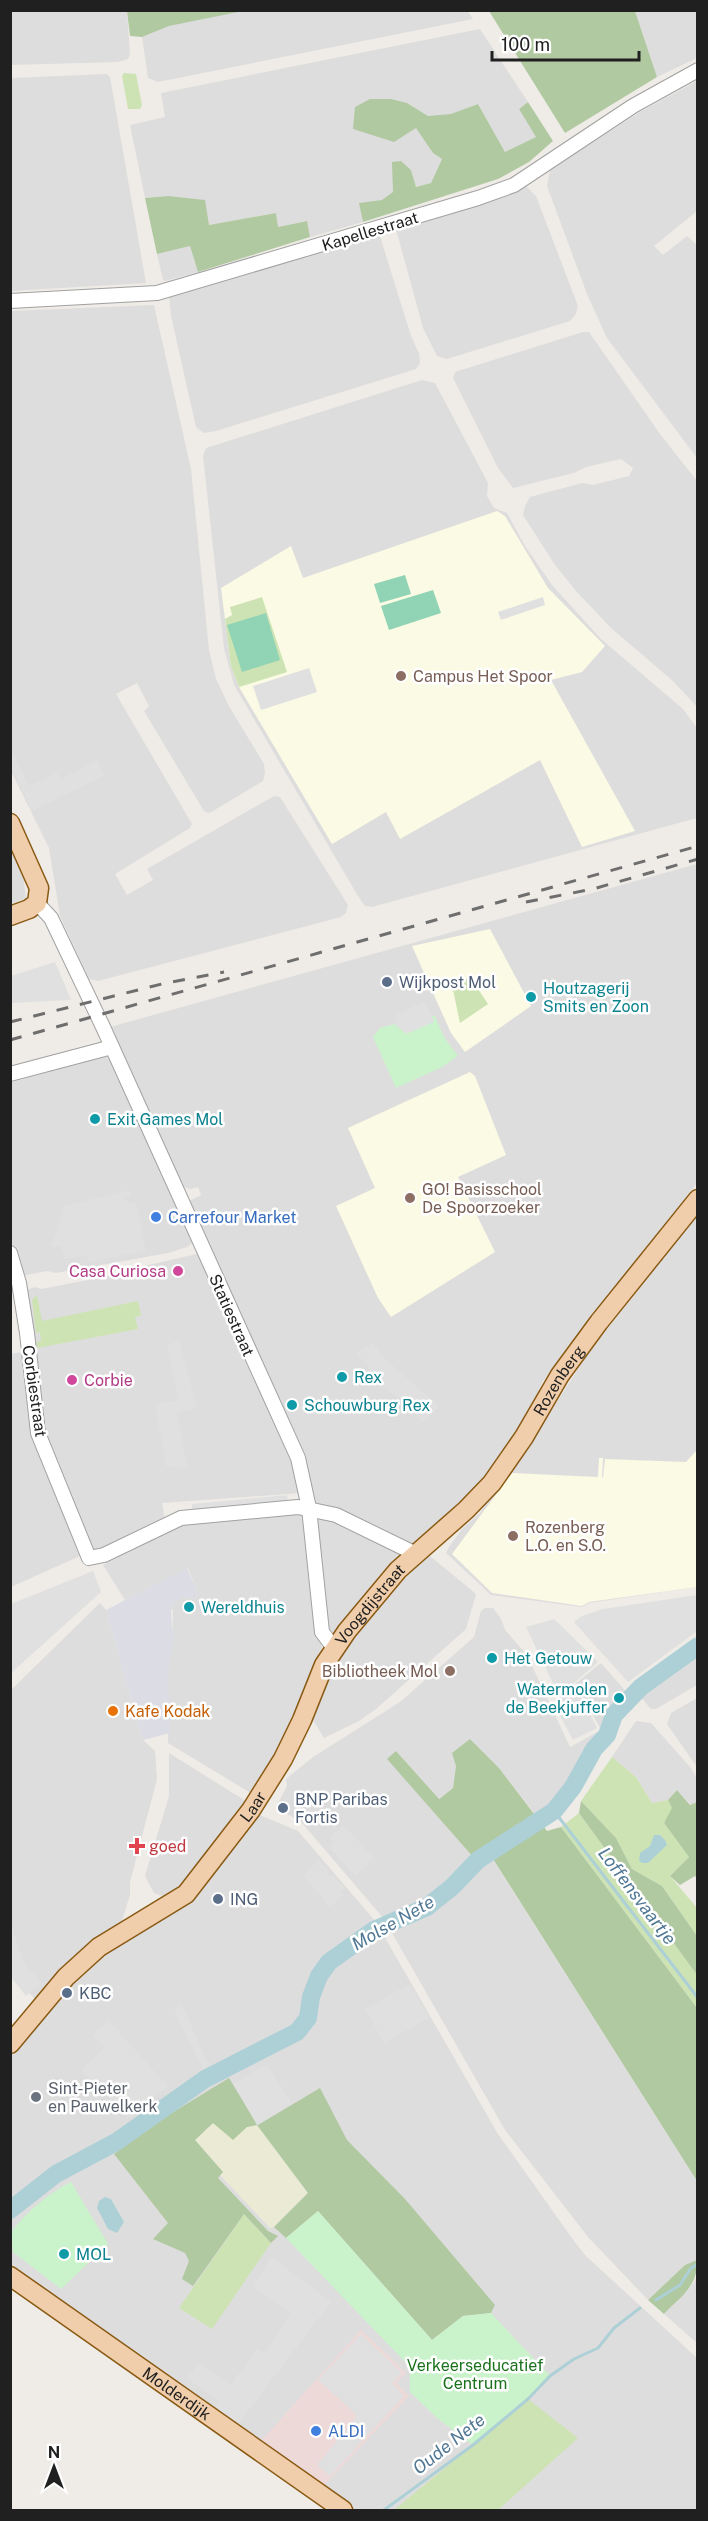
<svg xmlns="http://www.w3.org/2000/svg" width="708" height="2521" font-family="'Public Sans',sans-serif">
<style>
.residential{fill:#dedddd}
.commercial{fill:#eed9d9}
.education{fill:#fbfae4}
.farmland{fill:#ebebd5}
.grass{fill:#cee3b4}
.forest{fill:#b0c9a1}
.park{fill:#caf3cb}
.pitch{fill:#90d4b5}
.parking{fill:#e0e0e0}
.plaza{fill:#dcdce5}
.water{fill:#add0d7}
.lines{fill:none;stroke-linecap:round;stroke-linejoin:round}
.stream{stroke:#add0d7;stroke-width:3}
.river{stroke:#add0d7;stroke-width:18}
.minor-casing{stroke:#a1a1a1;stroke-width:16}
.major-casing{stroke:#895a13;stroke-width:21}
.minor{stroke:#fff;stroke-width:14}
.major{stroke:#f1ceab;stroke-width:18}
.rail{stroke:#6e6e6e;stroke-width:3;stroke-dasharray:12 12;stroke-linecap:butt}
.education-dot{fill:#8d6e63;stroke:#fff;stroke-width:2}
.service-dot{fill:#5c6f8a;stroke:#fff;stroke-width:2}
.culture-dot{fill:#0f9aa8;stroke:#fff;stroke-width:2}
.shop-dot{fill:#3f7fe0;stroke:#fff;stroke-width:2}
.hotel-dot{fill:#d1479c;stroke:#fff;stroke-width:2}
.food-dot{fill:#e8710a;stroke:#fff;stroke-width:2}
.health-dot{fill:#e0444e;stroke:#fff;stroke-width:2}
.worship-dot{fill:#6b7280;stroke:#fff;stroke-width:2}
.labels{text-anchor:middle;stroke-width:5;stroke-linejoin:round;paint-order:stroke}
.street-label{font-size:16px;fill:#202020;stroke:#fff}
.education-label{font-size:16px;fill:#785e54;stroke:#fff;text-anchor:start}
.service-label{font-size:16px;fill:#4e5e75;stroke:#fff;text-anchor:start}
.culture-label{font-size:16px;fill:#0d838f;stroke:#fff;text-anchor:start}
.shop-label{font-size:16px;fill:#366cbe;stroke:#fff;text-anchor:start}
.hotel-label{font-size:16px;fill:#b23c85;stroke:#fff;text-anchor:end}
.food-label{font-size:16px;fill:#c56008;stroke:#fff;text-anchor:start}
.health-label{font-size:16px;fill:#be3a42;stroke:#fff;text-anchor:start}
.worship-label{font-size:16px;fill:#5b616d;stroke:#fff;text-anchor:start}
.park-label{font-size:16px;fill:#1a721c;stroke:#fff}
.water-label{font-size:18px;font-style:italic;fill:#517895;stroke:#fff}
</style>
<rect width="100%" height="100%" fill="#efece7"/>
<!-- residential -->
<g class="residential">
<path d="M243,10H467L473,19L158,82L148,78L142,37L169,26Z"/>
<path d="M10,11H127L130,54L128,59L118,62L11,65Z"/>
<path d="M635,11H697V58L657,77Z"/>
<path d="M480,29L528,102L519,109L537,137L505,152L478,104L451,115L428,116L407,103L353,129L366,132L416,127L433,153L442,159L431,183L416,187L411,170L401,161L393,193L382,201L360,203L363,222L310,237L306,221L278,227L276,213L209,225L168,196L145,198L130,125L165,117L161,93Z"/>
<path d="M106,74L110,77L146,283L11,291V78Z"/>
<path d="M697,81V211L654,246L663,255L687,236L697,245V458L607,338L587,294L547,186L550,170L640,112Z"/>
<path d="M526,186L536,196L578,306L576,314L570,321L447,359L437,356L423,328L396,229L506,194Z"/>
<path d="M379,233L411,336L419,353L420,363L416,369L216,431L204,433L196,427L171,316L169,295Z"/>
<path d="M190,246L198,272L165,281L163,280L157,254Z"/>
<path d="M154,305L191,469L209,650L216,679L230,708L264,764L265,773L263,781L213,811L208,813L204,811L144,711L149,706L137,683L116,694L192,824L190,828L115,874L127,895L153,880L147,869L274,796L280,797L348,905L346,913L341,917L98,981L89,979L60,916L49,848L11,771V311Z"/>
<path d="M583,332H589L660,434L697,481V707L673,681L611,628L577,592L555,565L523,515L525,506L530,497L582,483L593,485L629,476L633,468L621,459L586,467L574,473L513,488L498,468L453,378L455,372Z"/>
<path d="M422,380L435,383L488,483L487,496L494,508L507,513L525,546L552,585L601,639L683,709L697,728V818L372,907L365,906L358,896L234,685L224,648L203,456L206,448Z"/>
<path d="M11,849L23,876L26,898L11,904Z"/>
<path d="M697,864V1183L635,1264L586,1323L542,1383L526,1419L487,1479L446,1517L412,1546L314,1502L187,1202L201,1195L198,1187L190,1189L181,1186L110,1027Z"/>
<path d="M103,1056L111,1059L195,1241L187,1247L168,1253L56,1273L47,1271L21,1276L11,1242L10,1083Z"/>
<path d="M697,1211V1587L589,1603L582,1607L491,1595L446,1553L449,1547L462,1529L480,1513L489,1498L537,1433L587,1355L674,1245Z"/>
<path d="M201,1253L288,1445L301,1493L162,1503L165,1520L94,1552L91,1550L43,1436L26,1290L35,1287L41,1289L135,1271L140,1267Z"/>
<path d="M22,1352L33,1438L80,1556L11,1587L10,1354Z"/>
<path d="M291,1510L303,1512L323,1642L318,1665L299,1713L254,1795L168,1743L167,1675L170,1655H172L173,1610H171L172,1602L182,1596L196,1599L197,1590L188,1568L125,1600L103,1565L179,1526Z"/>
<path d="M321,1516H326L399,1549L404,1556L335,1638L324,1628L316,1519Z"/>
<path d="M430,1556L476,1594L466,1629L376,1709L359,1721L324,1738L310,1715L336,1654L369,1609L421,1558Z"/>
<path d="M100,1603L106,1610L143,1740L155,1751L157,1779L130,1882V1895L121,1924L37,2001L11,1974V1690Z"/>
<path d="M485,1608H493L500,1617L506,1631L527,1655L570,1747L601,1730L576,1683L601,1663L630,1696L612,1712L604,1728L585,1753L555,1802L537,1817L499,1768L470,1739L456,1766L453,1788L438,1799L396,1751L474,1858L487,1850L697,2181V2260L685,2265L648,2300L588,2237L505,2130L384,1919L302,1823L276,1807L287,1786L286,1779L313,1757L400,1702L474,1637L481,1611Z"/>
<path d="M697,1652V1685L656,1709H651L638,1694Z"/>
<path d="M697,1698V1767L667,1724L671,1713Z"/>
<path d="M636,1721L651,1723L690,1767L697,1778V1802L691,1805L677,1790L668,1800L652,1803L636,1777L612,1757Z"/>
<path d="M169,1753L249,1803L186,1884L165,1897L154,1893L145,1876L169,1796Z"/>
<path d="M255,1813L298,1831L376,1922L498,2134L574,2241L586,2256L697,2358V2510H356L11,2266L10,2052L78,1972L158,1916Z"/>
<path d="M697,2277V2343L664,2314L690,2288Z"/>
</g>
<!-- commercial -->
<path class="commercial" d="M361,2330L406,2373L396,2383L409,2396L323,2486L261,2441Z"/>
<!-- education -->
<g class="education">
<path d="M497,511L505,516L548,588L605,646L582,672L551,680L635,831L582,847L540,760L400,839L386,812L332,844L239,687L231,666L221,588L291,546L303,578Z"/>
<path d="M490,929L531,1006L465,1052L451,1033L412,946Z"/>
<path d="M470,1072L475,1076L506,1155L458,1177L495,1252L391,1317L378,1298L336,1206L375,1188L348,1128Z"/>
<path d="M697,1450V1587L589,1602L582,1606L492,1593L452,1554L512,1473L598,1477L599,1458H603L602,1477L603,1478L605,1459L686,1462Z"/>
</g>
<!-- farmland -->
<path class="farmland" d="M213,2123L247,2127L257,2125L308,2193L274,2227L270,2228L220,2175L223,2172L195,2140Z"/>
<!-- grass -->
<g class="grass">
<path d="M124,73L136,74L142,105L140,109H128L122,76Z"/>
<path d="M262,597L287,672L239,687L231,666L225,619L232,615L230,607Z"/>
<path d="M470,977L488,1004L460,1023L452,985Z"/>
<path d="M37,1295L42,1321L138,1301L141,1316L135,1317L138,1329L37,1348L36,1342L41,1341L40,1332L36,1333L32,1300Z"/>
<path d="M612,1757L636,1777L652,1803L668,1800L673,1808L664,1823L689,1857L670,1876L697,1908V1936L662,1886L632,1869L616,1838L581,1801Z"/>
<path d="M579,1813L697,1975V2008L561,1827Z"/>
<path d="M244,2214L271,2243L212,2329L179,2308Z"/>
<path d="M528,2399L578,2438L498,2510H394Z"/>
</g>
<!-- forest -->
<g class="forest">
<path d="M127,11V10L243,11L169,26L142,37L130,36Z"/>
<path d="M489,11H635L657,77L565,133Z"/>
<path d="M370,99H391L407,103L428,116L451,114L478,104L505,152L536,137L519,109L528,102L553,141L529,162L498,179L363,222L359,203L382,200L393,192L392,162L401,161L411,170L416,187L431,183L442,159L433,153L416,128L394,142L353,129L355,107Z"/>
<path d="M168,196L205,200L209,225L276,213L278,227L307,221L310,237L198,272L190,246L157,254L145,198Z"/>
<path d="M470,1739L499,1768L547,1831L561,1827L697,2008V2181L488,1851L474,1858L387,1759L396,1751L439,1799L453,1788L456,1766L452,1753Z"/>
<path d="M677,1790L690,1805L697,1802V1879L695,1876L680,1885L670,1876L689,1857L664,1823L672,1808L668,1800Z"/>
<path d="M581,1801L616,1838L632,1869L662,1886L697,1936V1975L579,1813Z"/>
<path d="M229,2078L258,2125L320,2088L347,2140L405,2199L495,2305L491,2313L463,2316L432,2340L318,2211L286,2238L274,2227L308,2193L257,2125L247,2127L233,2140L213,2123L195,2140L223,2172L218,2178L268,2231L278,2236L271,2243L244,2214L193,2286L182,2279L189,2261L185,2253L153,2239L168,2223L114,2154L165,2117Z"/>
<path d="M697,2260C698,2287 682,2295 664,2314L648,2300L685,2265Z"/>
</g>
<!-- park -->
<g class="park">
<path d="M431,1015L435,1016L444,1037L458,1056L442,1067L396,1088L373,1037L380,1028L395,1024L397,1027L434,1022Z"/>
<path d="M71,2182L108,2244L61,2289L13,2252L11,2232C28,2211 47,2194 71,2182Z"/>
<path d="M318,2211L432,2340L463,2316L491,2313L550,2376L528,2399L473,2445L437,2418L410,2392V2367L286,2238Z"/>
</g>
<!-- pitch -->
<g class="pitch">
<path d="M405,575L411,594L380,603L374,584Z"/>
<path d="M433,590L441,613L389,630L381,606Z"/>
<path d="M266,613L280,660L242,672L227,625Z"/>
</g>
<!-- parking -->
<g class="parking">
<path d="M543,597L545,605L501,620L498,612Z"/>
<path d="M309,668L317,692L261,710L253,686Z"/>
<path d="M14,754L29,786L57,773L61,779L97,760L105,775L32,811L11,767V756Z"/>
<path d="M55,962L71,1000L11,1003V976Z"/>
<path d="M425,1001L434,1022L406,1034L395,1024L397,1014Z"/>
<path d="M130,1190L131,1195L124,1197L129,1204L136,1202L146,1251L88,1262L87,1256L65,1259L61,1246L51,1247L64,1206Z"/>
<path d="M179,1341L197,1408L177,1413L188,1470L166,1466L155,1404L178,1400L167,1345Z"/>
<path d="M373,1343L382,1356L439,1406L423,1422L377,1380L357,1353Z"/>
<path d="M287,1495L288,1502L192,1511V1504Z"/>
<path d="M93,1571L101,1592L11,1673V1604Z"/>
<path d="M697,1595V1631L628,1682L574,1622L582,1616L603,1609Z"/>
<path d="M554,1619L598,1662L574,1683L597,1728L573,1740L555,1706L562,1702L526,1627Z"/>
<path d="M344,1825L374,1858L355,1876L329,1847L333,1843L329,1838Z"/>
<path d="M319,1860L329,1871L326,1873L330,1877L333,1875L345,1888L340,1892L344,1895L330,1907L302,1875Z"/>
<path d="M11,1926L24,1963L42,1982L26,1996L11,1977Z"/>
<path d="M410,1984L429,2018L384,2043L365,2009Z"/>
<path d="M182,2004L208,2064L204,2071L174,2011Z"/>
<path d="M109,2021L168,2086L129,2118L81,2071L104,2047L92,2035Z"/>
<path d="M267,2064L292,2103L257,2125L233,2084Z"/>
<path d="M271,2257L331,2302L238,2424L215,2408L219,2400L187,2379L199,2362L231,2385L257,2348L264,2352L291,2314L253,2286Z"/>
<path d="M361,2334L402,2373L392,2383L404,2396L330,2476L317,2465L356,2418L355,2413L318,2380Z"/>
</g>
<!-- plaza -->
<path class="plaza" d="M187,1568L197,1590L196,1599L182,1596L177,1602H172L171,1609L172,1629L174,1630L172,1655H170L168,1675L170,1733L143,1740L106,1610Z"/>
<!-- water -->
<g class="water">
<path d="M654,1835H660L665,1840L667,1845L648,1863H642L639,1860L640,1853L650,1846Z"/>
<path d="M105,2197L111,2199L124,2222L117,2233L108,2229L97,2208L99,2201Z"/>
</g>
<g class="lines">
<!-- stream -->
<g class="stream">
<path d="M554,1811L698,1998"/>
<path d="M656,2300L680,2285L691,2268L698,2264"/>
<path d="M384,2510L473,2445L528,2399L550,2376L574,2359L598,2348L614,2328L640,2308"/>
</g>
<!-- river -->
<path class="river" d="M10,2210L56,2174L116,2142L205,2079L297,2032L308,2018L311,1997L319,1976L329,1962L374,1930L427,1907L452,1887L478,1860L554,1811L573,1787L594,1749L607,1735L614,1715L641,1687L698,1646"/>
<!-- minor casing -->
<g class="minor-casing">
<g id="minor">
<path d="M10,301L157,293L478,198L514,185L633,106L698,70"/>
<path d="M37,903L51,918L103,1027L298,1458L309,1508L322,1632L334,1648"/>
<path d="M10,1074L112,1047"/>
<path d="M10,1253L19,1283L27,1333L38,1433L89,1558L104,1555L181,1518L298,1507L336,1515L416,1554"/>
</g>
</g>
<!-- major casing -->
<g class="major-casing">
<g id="major">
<path d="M10,823L39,888L37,903L29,909L10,916"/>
<path id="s1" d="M10,2044L66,1977L99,1947L186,1894L251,1810L283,1759L302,1720L324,1665L347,1631L398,1570L466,1510L492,1483L524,1437L560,1375L599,1322L698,1199"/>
<path id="s2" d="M10,2276L343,2510"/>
</g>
</g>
<!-- minor -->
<use href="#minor" class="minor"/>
<!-- major -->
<use href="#major" class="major"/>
<!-- rail -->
<g class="rail">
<path d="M526,902L593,889L698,859"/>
<path d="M10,1022L166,983L224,972"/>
<path d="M10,1040L698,846"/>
</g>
</g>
<!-- markers -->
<g class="education-dot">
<circle cx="401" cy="676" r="6"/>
<circle cx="410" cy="1198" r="6"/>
<circle cx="513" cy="1536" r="6"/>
<circle cx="450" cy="1671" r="6"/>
</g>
<g class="service-dot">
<circle cx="387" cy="982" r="6"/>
<circle cx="283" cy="1808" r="6"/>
<circle cx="218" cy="1899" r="6"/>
<circle cx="67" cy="1993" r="6"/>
</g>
<g class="culture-dot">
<circle cx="531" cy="997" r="6"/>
<circle cx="95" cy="1119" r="6"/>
<circle cx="342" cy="1377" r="6"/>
<circle cx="292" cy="1405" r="6"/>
<circle cx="189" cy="1607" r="6"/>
<circle cx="492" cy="1658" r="6"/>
<circle cx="619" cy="1698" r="6"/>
<circle cx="64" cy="2254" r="6"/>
</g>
<g class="shop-dot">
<circle cx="156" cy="1217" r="6"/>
<circle cx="316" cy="2431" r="6"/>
</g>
<g class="hotel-dot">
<circle cx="178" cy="1271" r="6"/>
<circle cx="72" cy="1380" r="6"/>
</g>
<circle class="food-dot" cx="113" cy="1711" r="6"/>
<path class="health-dot" d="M134 1837h6v6h6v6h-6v6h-6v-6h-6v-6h6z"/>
<circle class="worship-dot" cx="36" cy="2097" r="6"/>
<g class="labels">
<!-- street labels -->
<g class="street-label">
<text transform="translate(370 231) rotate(-17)" y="6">Kapellestraat</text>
<text transform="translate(232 1315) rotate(66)" y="6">Statiestraat</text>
<text dy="6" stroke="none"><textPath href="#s1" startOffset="874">Rozenberg</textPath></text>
<text transform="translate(35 1391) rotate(82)" y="6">Corbiestraat</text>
<text dy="6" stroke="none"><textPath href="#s1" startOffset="579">Voogdijstraat</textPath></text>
<text dy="6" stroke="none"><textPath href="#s1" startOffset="344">Laar</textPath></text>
<text dy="6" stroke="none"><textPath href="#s2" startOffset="204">Molderdijk</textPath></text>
</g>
<!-- education labels -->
<g class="education-label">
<text x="413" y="682">Campus Het Spoor</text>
<text x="422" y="1195">GO! Basisschool<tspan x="422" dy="18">De Spoorzoeker</tspan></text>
<text x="525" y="1533">Rozenberg<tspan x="525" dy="18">L.O. en S.O.</tspan></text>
<text x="438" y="1677" text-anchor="end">Bibliotheek Mol</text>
</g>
<!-- service labels -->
<g class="service-label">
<text x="399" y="988">Wijkpost Mol</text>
<text x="295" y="1805">BNP Paribas<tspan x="295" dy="18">Fortis</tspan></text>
<text x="230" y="1905">ING</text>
<text x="79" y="1999">KBC</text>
</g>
<!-- culture labels -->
<g class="culture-label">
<text x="543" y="994">Houtzagerij<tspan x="543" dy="18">Smits en Zoon</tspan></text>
<text x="107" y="1125">Exit Games Mol</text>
<text x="354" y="1383">Rex</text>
<text x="304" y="1411">Schouwburg Rex</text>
<text x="201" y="1613">Wereldhuis</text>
<text x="504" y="1664">Het Getouw</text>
<text x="607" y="1695" text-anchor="end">Watermolen<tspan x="607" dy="18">de Beekjuffer</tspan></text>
<text x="76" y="2260">MOL</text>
</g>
<!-- shop labels -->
<g class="shop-label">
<text x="168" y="1223">Carrefour Market</text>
<text x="328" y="2437">ALDI</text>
</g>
<!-- hotel labels -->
<g class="hotel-label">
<text x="166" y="1277">Casa Curiosa</text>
<text x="84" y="1386" text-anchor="start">Corbie</text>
</g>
<!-- food labels -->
<g class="food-label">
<text x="125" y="1717">Kafe Kodak</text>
</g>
<!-- health labels -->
<g class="health-label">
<text x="149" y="1852">goed</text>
</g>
<!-- worship labels -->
<g class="worship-label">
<text x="48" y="2094">Sint-Pieter<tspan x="48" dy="18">en Pauwelkerk</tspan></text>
</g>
<!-- park labels -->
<g class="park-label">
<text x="475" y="2371">Verkeerseducatief<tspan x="475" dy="18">Centrum</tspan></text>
</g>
<!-- water labels -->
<g class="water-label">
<text transform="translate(637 1896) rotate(53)" y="6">Loffensvaartje</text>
<text transform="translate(393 1923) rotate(-30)" y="6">Molse Nete</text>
<text transform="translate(449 2444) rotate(-38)" y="6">Oude Nete</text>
</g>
</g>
<!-- border -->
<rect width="708" height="2521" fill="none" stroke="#202020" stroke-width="24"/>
<!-- north arrow -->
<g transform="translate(54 2467)" stroke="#ffffff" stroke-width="4.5" paint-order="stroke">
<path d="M0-4.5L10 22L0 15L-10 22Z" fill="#202020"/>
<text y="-9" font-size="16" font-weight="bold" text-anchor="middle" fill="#202020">N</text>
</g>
<!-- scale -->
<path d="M492 51v9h147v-9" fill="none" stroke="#202020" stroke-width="3"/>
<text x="501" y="51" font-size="18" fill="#202020" stroke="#ffffff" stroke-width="4.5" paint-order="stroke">100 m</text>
</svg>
